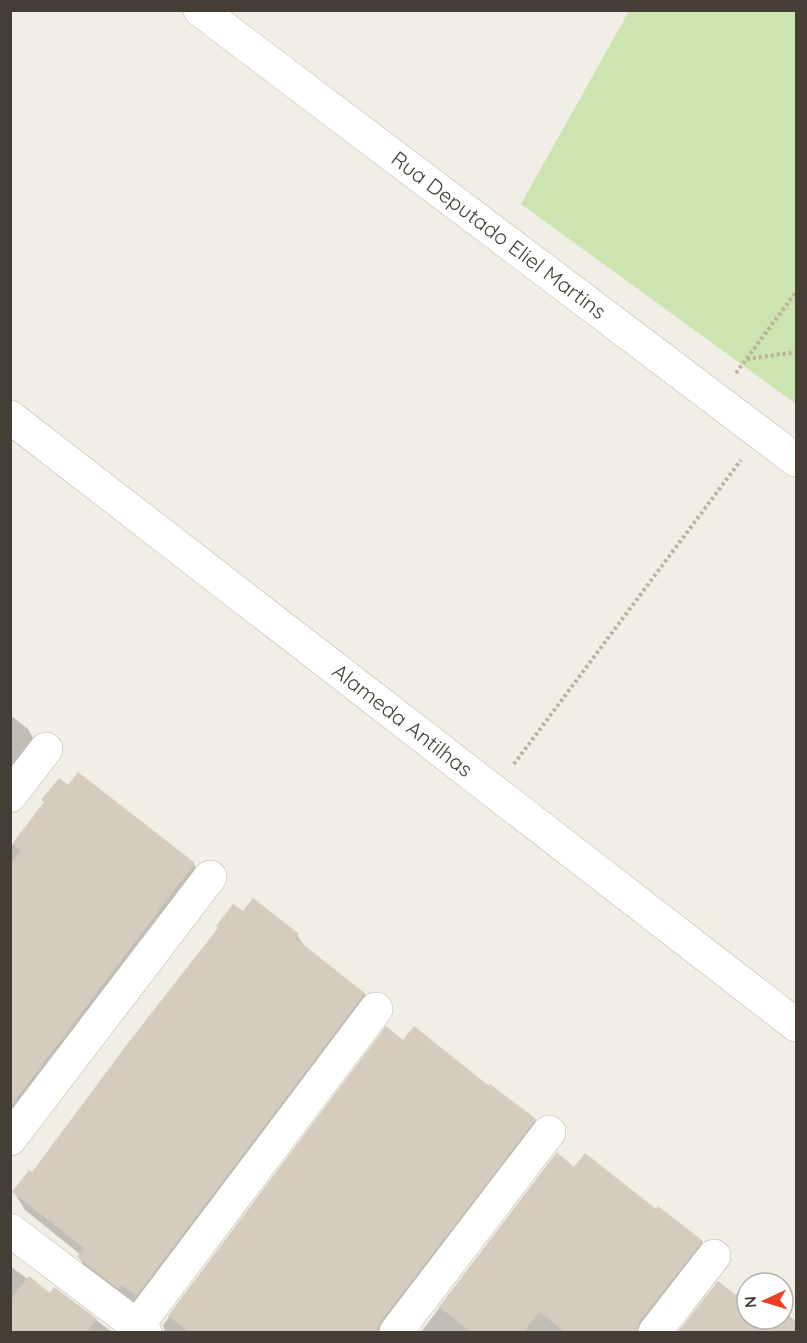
<svg xmlns="http://www.w3.org/2000/svg" width="807" height="1343" font-family="Quicksand,sans-serif">
<style>
.green{fill:#cce4b0}
.shadow{fill:#0003}
.building{fill:#d5ccbe}
.lines{fill:none;stroke-linecap:round;stroke-linejoin:round}
.minor-casing{stroke:#bfb8ac;stroke-width:34}
.path{stroke:#bdb19b;stroke-width:4;stroke-dasharray:3 3;stroke-linecap:butt}
.minor{stroke:#fff;stroke-width:33}
.labels{text-anchor:middle;stroke-width:6;stroke-linejoin:round;paint-order:stroke}
.street-label{font-size:21px;fill:#443e35;stroke:#fff}
</style>
<rect width="100%" height="100%" fill="#f1eee5"/>
<!-- green -->
<path class="green" d="M629,11H796V404L521,204Z"/>
<!-- shadow -->
<g class="shadow">
<path d="M10,715L28,729L38,747L10,779Z"/>
<path d="M45,803L194,864L205,882L10,1139V848Z"/>
<path d="M243,913L297,935L305,947L365,995L375,1012L144,1317L89,1275L79,1257L81,1255L25,1210L14,1192L32,1174Z"/>
<path d="M387,1029L403,1042L490,1088L535,1120L545,1138L396,1332H165L163,1325Z"/>
<path d="M557,1155L575,1169L656,1211L658,1208L702,1242L712,1261L655,1332H421Z"/>
<path d="M10,1266L50,1295L55,1289L112,1332H10Z"/>
<path d="M718,1283L747,1319H783V1312L796,1322V1332H680Z"/>
</g>
<!-- building -->
<g class="building">
<path d="M78,772L195,863L10,1107V864L21,850L12,844L44,802L41,800L59,778L68,785Z"/>
<path d="M253,898L299,934L295,938L366,994L361,998L136,1296L122,1285L119,1289L77,1257L84,1248L12,1192L29,1170L32,1172L128,1043L218,928L216,926L233,904L243,911Z"/>
<path d="M386,1026L403,1040L414,1026L489,1086L490,1084L536,1119L381,1321L376,1332H189L168,1316Z"/>
<path d="M557,1152L574,1167L585,1153L656,1209L658,1206L703,1241L640,1320L637,1332H565L539,1312L523,1332H471L439,1307Z"/>
<path d="M29,1276L50,1293L54,1287L97,1319L87,1332H10V1300Z"/>
<path d="M718,1281L736,1295L746,1282L748,1283L747,1319H783V1311L796,1321V1332H678Z"/>
</g>
<g class="lines">
<!-- minor casing -->
<g class="minor-casing">
<g id="minor">
<path id="s1" d="M200,10L796,460"/>
<path id="s2" d="M10,417L796,1025"/>
<path d="M10,796L46,749"/>
<path d="M10,1139L210,877"/>
<path d="M10,1230L145,1332"/>
<path d="M137,1326L376,1009"/>
<path d="M396,1332L549,1132"/>
<path d="M655,1332L714,1256"/>
</g>
</g>
<!-- path -->
<g class="path">
<path d="M747,359L796,352"/>
<path d="M736,373L796,292"/>
<path d="M514,764L741,460"/>
</g>
<!-- minor -->
<use href="#minor" class="minor"/>
</g>
<g class="labels">
<!-- street labels -->
<g class="street-label">
<text dy="7" stroke="none"><textPath href="#s1" startOffset="374">Rua Deputado Eliel Martins</textPath></text>
<text dy="7" stroke="none"><textPath href="#s2" startOffset="496">Alameda Antilhas</textPath></text>
</g>
</g>
<!-- border -->
<rect width="807" height="1343" fill="none" stroke="#443e35" stroke-width="24"/>
<!-- north arrow -->
<g transform="translate(765 1301) rotate(266)"><circle r="28" fill="#ffffff" stroke="#b4b2ae" stroke-width="1.5"/>
<path d="M0-4.5L10 22L0 15L-10 22Z" fill="#ec4021"/>
<text y="-9" font-size="16" font-weight="bold" text-anchor="middle" fill="#443e35">N</text>
</g>
</svg>
